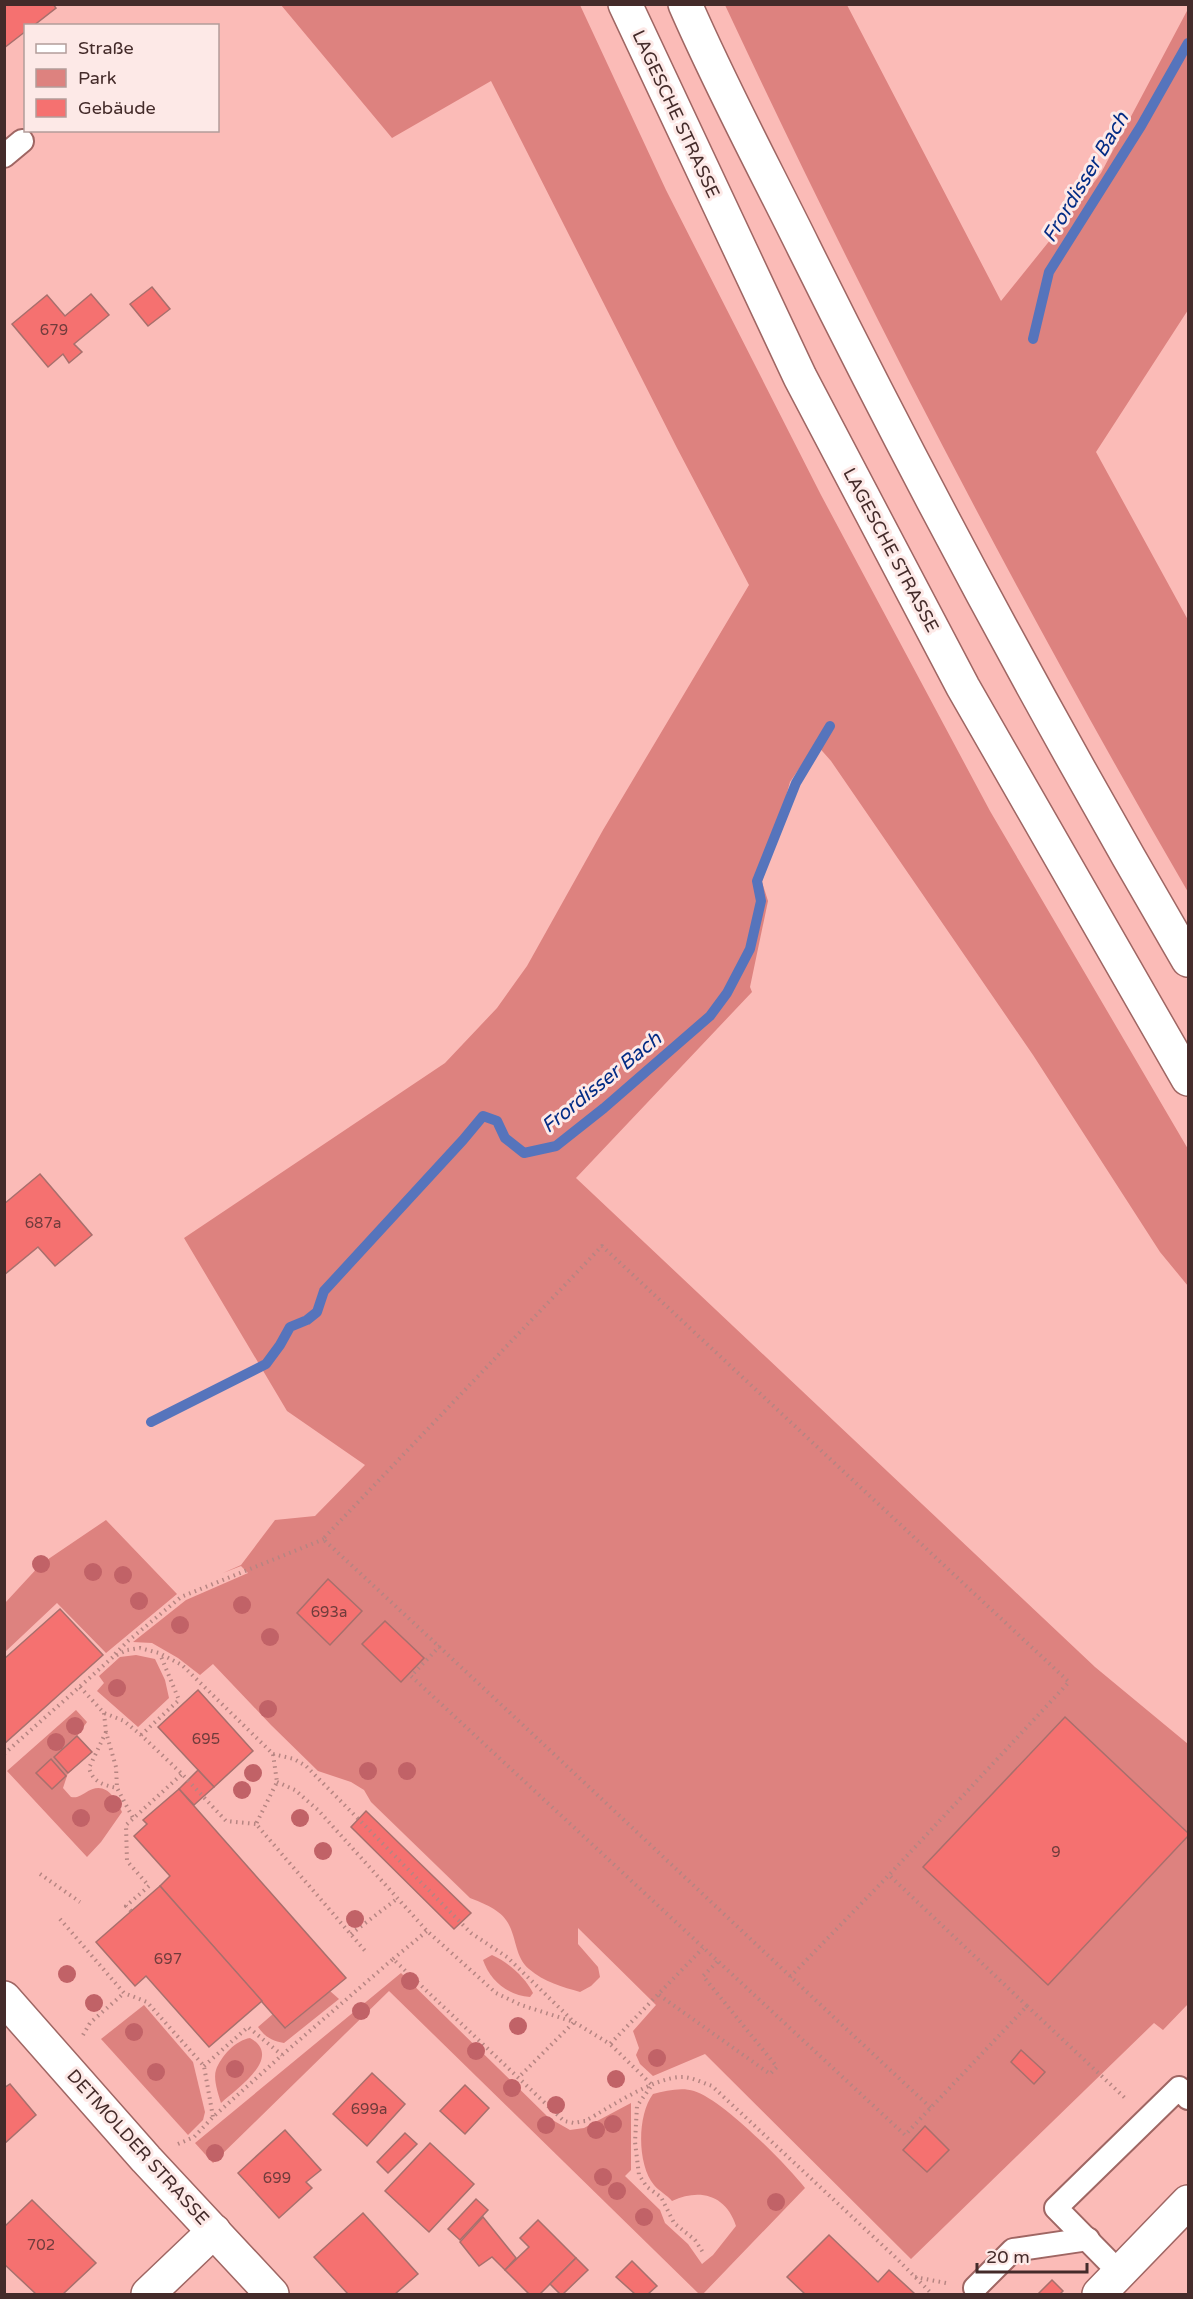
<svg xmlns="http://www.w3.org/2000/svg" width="1193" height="2299" font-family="'Varela Round',sans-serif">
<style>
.green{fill:#dd827f}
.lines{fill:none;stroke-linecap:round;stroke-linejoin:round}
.stream{stroke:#5674bc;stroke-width:10}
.building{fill:#f57170;stroke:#a86f6c;stroke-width:1.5}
.service-casing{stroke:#9f6663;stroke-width:26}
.minor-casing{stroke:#9f6663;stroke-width:36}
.tertiary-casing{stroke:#9f6663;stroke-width:36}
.trunk-casing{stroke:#9f6663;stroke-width:36}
.path{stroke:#b68582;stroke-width:4;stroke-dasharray:1.5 4.5;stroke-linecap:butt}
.service{stroke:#fff;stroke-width:22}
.minor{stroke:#fff;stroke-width:33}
.tertiary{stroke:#fff;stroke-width:33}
.trunk{stroke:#fff;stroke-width:33}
.tree{fill:#c16267}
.labels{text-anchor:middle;stroke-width:6;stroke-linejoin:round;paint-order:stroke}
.number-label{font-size:15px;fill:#703c3c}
.street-label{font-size:18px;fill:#442b2a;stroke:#fde9e7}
.water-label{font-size:20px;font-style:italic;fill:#032c85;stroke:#fde9e7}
</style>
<rect width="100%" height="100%" fill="#fbbbb7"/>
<!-- green -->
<g class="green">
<path d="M281,5H580L666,190L821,495L990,811L1188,1149V1286L1160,1252L1033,1055L831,761L816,744L790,782L762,882L768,901L750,987L752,992L576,1178L1095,1667L1188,1744V2004L1163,2030L1154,2023L911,2259L705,2054L653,2076L640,2064L636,2055L639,2048L633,2031L656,2005L578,1928V1944L598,1967L600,1977L591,1986L580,1992C563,1987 544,1982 529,1969C515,1957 517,1939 508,1923C501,1910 483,1903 470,1898L371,1802L364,1790L351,1782L318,1771L271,1725L213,1664L200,1675L178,1658L152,1643L133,1642L186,1600L248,1573L241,1566L223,1573L241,1565L275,1520L315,1516L365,1465L287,1411L184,1238L445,1063L497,1008L527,966L603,830L749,585L677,448L491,81L392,138Z"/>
<path d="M725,5H847L1001,301L1055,234L1101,173L1188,9V310L1096,452L1188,620V892C1021,604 866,307 725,5Z"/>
<path d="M106,1520L177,1594L106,1653L57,1603L5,1652V1603L41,1564Z"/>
<path d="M136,1655L155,1659L165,1680L169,1698L138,1727L97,1691L104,1683L99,1676L120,1657Z"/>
<path d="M76,1710L87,1722L77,1736L92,1752L68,1773L63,1788L71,1797C78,1798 79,1796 85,1793C104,1780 114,1795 122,1812L101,1842L87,1857L7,1771Z"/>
<path d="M492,1955C508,1962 525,1977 533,1993L530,1997C509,1996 490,1981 483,1960Z"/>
<path d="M401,1973L549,2118L570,2130L584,2128L631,2103V2170L625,2176L660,2210L665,2223L688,2244L702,2264L713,2255L736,2226C726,2195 700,2188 672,2201C667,2195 659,2191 654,2185C637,2165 637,2115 653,2094C666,2091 681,2087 694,2091C723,2100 785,2163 805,2188L703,2294H699L389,1991L213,2163L195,2143Z"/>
<path d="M330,1991L339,1999L284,2043C272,2041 265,2037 258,2027L273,2014L286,2028Z"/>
<path d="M144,2005L193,2062L205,2112L203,2120L188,2135L101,2039Z"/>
<path d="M250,2038C284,2057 237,2088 221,2103C218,2093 213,2079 216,2070C221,2056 236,2040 250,2038Z"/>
</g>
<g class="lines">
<!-- stream -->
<g class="stream">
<path d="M1033,339L1049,272L1141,126L1188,43"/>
<path d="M151,1422L266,1364L280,1345L290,1327L307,1320L317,1312L324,1291L463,1140L483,1116L497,1121L505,1138L524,1153L556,1146L604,1108L710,1016L727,993L750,949L761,901L757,881L796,783L830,726"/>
</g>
</g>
<!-- building -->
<g class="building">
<path d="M4,4H53L56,8L33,26H26V31L4,48Z"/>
<path d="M152,287L170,309L148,326L130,304Z"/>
<path d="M91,294L109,315L74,344L82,352L69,363L63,354L48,367L12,324L47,295L65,316Z"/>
<path d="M40,1174L92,1235L55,1266L38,1247L4,1275V1204Z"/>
<path d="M328,1579L362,1611L330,1645L297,1613Z"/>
<path d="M60,1609L103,1655L4,1744V1659Z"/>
<path d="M385,1621L424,1658L401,1682L362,1644Z"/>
<path d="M198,1690L253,1751L214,1787L158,1727Z"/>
<path d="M1065,1717L1188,1833V1836L1048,1985L923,1867Z"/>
<path d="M77,1736L92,1752L68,1773L54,1757Z"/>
<path d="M51,1759L66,1776L52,1789L36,1773Z"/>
<path d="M198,1770L214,1787L194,1805L179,1789Z"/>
<path d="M179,1789L346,1978L285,2028L160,1886L170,1876L134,1836L147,1824L143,1820Z"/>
<path d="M366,1811L471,1913L454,1929L351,1827Z"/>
<path d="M160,1886L262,2001L209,2047L146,1976L135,1986L96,1942Z"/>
<path d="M1021,2050L1045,2072L1034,2084L1011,2062Z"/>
<path d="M372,2073L405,2104L367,2146L333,2114Z"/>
<path d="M10,2084L36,2115L4,2144V2088Z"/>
<path d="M465,2085L489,2108L465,2134L440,2111Z"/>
<path d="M925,2126L949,2150L927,2172L903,2150Z"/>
<path d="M285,2130L321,2170L306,2182L312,2188L279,2218L238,2173Z"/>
<path d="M405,2133L417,2144L388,2173L377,2162Z"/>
<path d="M430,2143L474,2184L429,2232L385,2191Z"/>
<path d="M476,2199L488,2210L460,2240L448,2229Z"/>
<path d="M32,2200L96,2263L63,2294H36L4,2264V2227Z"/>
<path d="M363,2213L418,2274L395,2294H348L314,2257Z"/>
<path d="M483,2217L516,2258L505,2270L492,2257L479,2266L460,2242Z"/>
<path d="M538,2220L576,2258L540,2294H529L505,2270L529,2247L520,2238Z"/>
<path d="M829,2235L878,2282L889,2270L915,2294H805L787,2277Z"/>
<path d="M576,2258L588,2270L563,2294H560L550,2284Z"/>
<path d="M632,2261L657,2286L648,2294H635L616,2277Z"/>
<path d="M1052,2280L1063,2291L1060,2294H1038Z"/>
</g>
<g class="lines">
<!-- service casing -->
<g class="service-casing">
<g id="service">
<path d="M4,156L22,141"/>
<path d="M1120,2273L1056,2208L1179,2088L1188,2098"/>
<path d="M975,2288L1013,2250L1088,2239"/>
</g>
</g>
<!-- minor casing -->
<g class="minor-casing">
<path id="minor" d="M148,2294L214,2231"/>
</g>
<!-- tertiary casing -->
<g class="tertiary-casing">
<g id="tertiary">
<path d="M4,1998L146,2159L272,2294"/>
<path d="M1099,2294L1188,2202"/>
</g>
</g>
<!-- trunk casing -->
<g class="trunk-casing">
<g id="trunk">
<path d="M625,4L800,377L963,687L1188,1079"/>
<path d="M685,4C721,87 764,167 804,248C924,490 1052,727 1188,960"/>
</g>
</g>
<!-- path -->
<g class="path">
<path d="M440,1646L411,1676L905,2135L1027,2006L889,1875"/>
<path d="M115,1654L128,1641L181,1597L324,1539"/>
<path d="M80,1687L104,1713L124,1721L141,1735L182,1774L226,1821L256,1824"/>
<path d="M104,1713L106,1732L116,1767L117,1788L133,1818"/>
<path d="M106,1732L89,1768C93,1782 103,1785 117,1788"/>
<path d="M141,1735L179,1700L160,1654"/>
<path d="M4,1754L113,1657L127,1650L140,1648L159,1653L182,1665L273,1754L277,1782L256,1824L366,1952"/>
<path d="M273,1754L294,1759L306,1766L471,1933L507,1957L574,2022L518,2078"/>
<path d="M277,1782L295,1790L318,1810L427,1931L496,1993L521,2005L574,2022L610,2044L703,1948"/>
<path d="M40,1874L80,1902"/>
<path d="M131,1911L126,1906L149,1886L127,1861L126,1825L182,1774"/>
<path d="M60,1919L124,1993L147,2002L204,2066L213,2117"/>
<path d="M351,1934L398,1898"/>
<path d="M393,1959L427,1931"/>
<path d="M790,1977L889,1875L1069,1682L602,1246L323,1539C527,1727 728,1919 931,2108"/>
<path d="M659,1995L770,2074L777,2067L703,1976L718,1961"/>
<path d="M1027,2006L1125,2098"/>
<path d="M83,2035L90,2023L124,1993"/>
<path d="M611,2045L652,2085L637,2106L635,2142L639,2175L647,2187L661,2197L674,2223L695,2240L704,2254"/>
<path d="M204,2066L248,2027L282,2055"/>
<path d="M178,2144L194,2137L213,2117L282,2055L393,1959L564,2121L574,2123L585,2121C611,2107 655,2076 684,2077C694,2078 703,2083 712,2086L894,2256L932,2294"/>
<path d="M915,2277L946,2283"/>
</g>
<!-- service -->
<use href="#service" class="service"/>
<!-- minor -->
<use href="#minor" class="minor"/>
<!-- tertiary -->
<use href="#tertiary" class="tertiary"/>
<!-- trunk -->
<use href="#trunk" class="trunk"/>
</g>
<!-- trees -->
<g class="tree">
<circle cx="41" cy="1564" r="9"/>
<circle cx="93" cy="1572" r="9"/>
<circle cx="123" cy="1575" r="9"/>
<circle cx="139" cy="1601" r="9"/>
<circle cx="242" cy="1605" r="9"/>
<circle cx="180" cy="1625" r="9"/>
<circle cx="270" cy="1637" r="9"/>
<circle cx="117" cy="1688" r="9"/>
<circle cx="268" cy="1709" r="9"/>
<circle cx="75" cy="1726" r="9"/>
<circle cx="56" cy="1742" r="9"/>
<circle cx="368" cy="1771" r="9"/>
<circle cx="407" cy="1771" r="9"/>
<circle cx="253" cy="1773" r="9"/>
<circle cx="242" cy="1790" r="9"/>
<circle cx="113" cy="1804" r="9"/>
<circle cx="81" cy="1818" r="9"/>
<circle cx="300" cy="1818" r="9"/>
<circle cx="323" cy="1851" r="9"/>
<circle cx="355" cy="1919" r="9"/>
<circle cx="67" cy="1974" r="9"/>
<circle cx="410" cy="1981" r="9"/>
<circle cx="94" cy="2003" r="9"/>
<circle cx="361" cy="2011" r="9"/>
<circle cx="518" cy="2026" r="9"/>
<circle cx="134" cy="2032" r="9"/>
<circle cx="476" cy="2051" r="9"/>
<circle cx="657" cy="2058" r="9"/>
<circle cx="235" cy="2069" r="9"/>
<circle cx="156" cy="2072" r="9"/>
<circle cx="616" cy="2079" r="9"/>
<circle cx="512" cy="2088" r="9"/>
<circle cx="556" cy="2105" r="9"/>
<circle cx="613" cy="2124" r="9"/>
<circle cx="546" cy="2125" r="9"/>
<circle cx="596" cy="2130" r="9"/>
<circle cx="215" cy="2153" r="9"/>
<circle cx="603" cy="2177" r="9"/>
<circle cx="617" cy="2191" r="9"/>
<circle cx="776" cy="2202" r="9"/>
<circle cx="644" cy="2217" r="9"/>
</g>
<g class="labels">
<!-- number labels -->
<g class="number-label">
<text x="54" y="335">679</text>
<text x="43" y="1228">687a</text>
<text x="329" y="1617">693a</text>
<text x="206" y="1744">695</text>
<text x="1056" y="1857">9</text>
<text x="168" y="1964">697</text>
<text x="369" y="2114">699a</text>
<text x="277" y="2183">699</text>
<text x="41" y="2250">702</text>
</g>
<!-- street labels -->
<g class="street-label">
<text transform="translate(676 114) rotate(65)" y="6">LAGESCHE STRASSE</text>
<text transform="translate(891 550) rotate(62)" y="6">LAGESCHE STRASSE</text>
<text transform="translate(138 2147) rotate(48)" y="6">DETMOLDER STRASSE</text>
</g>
<!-- water labels -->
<g class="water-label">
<text transform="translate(1085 177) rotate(-59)" y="7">Frordisser Bach</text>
<text transform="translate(601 1082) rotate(-39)" y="7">Frordisser Bach</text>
</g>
</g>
<!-- border -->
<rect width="1193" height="2299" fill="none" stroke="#442b2a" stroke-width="12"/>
<!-- legend -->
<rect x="24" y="24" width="195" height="108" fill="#fde9e7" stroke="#b39d9b" stroke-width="1.5"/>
<rect x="36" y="44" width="30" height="9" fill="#ffffff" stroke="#b39d9b" stroke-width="1.5"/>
<text x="78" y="54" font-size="18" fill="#442b2a">Straße</text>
<rect x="36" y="69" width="30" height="18" fill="#dd827f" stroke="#b39d9b" stroke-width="1.5"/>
<text x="78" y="84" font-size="18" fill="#442b2a">Park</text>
<rect x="36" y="99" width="30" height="18" fill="#f57170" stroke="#b39d9b" stroke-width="1.5"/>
<text x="78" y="114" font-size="18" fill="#442b2a">Gebäude</text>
<!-- scale -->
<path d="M977 2263v9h110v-9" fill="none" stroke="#442b2a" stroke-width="3"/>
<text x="986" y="2263" font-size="18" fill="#442b2a" stroke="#fde9e7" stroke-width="4.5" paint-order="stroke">20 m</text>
</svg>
